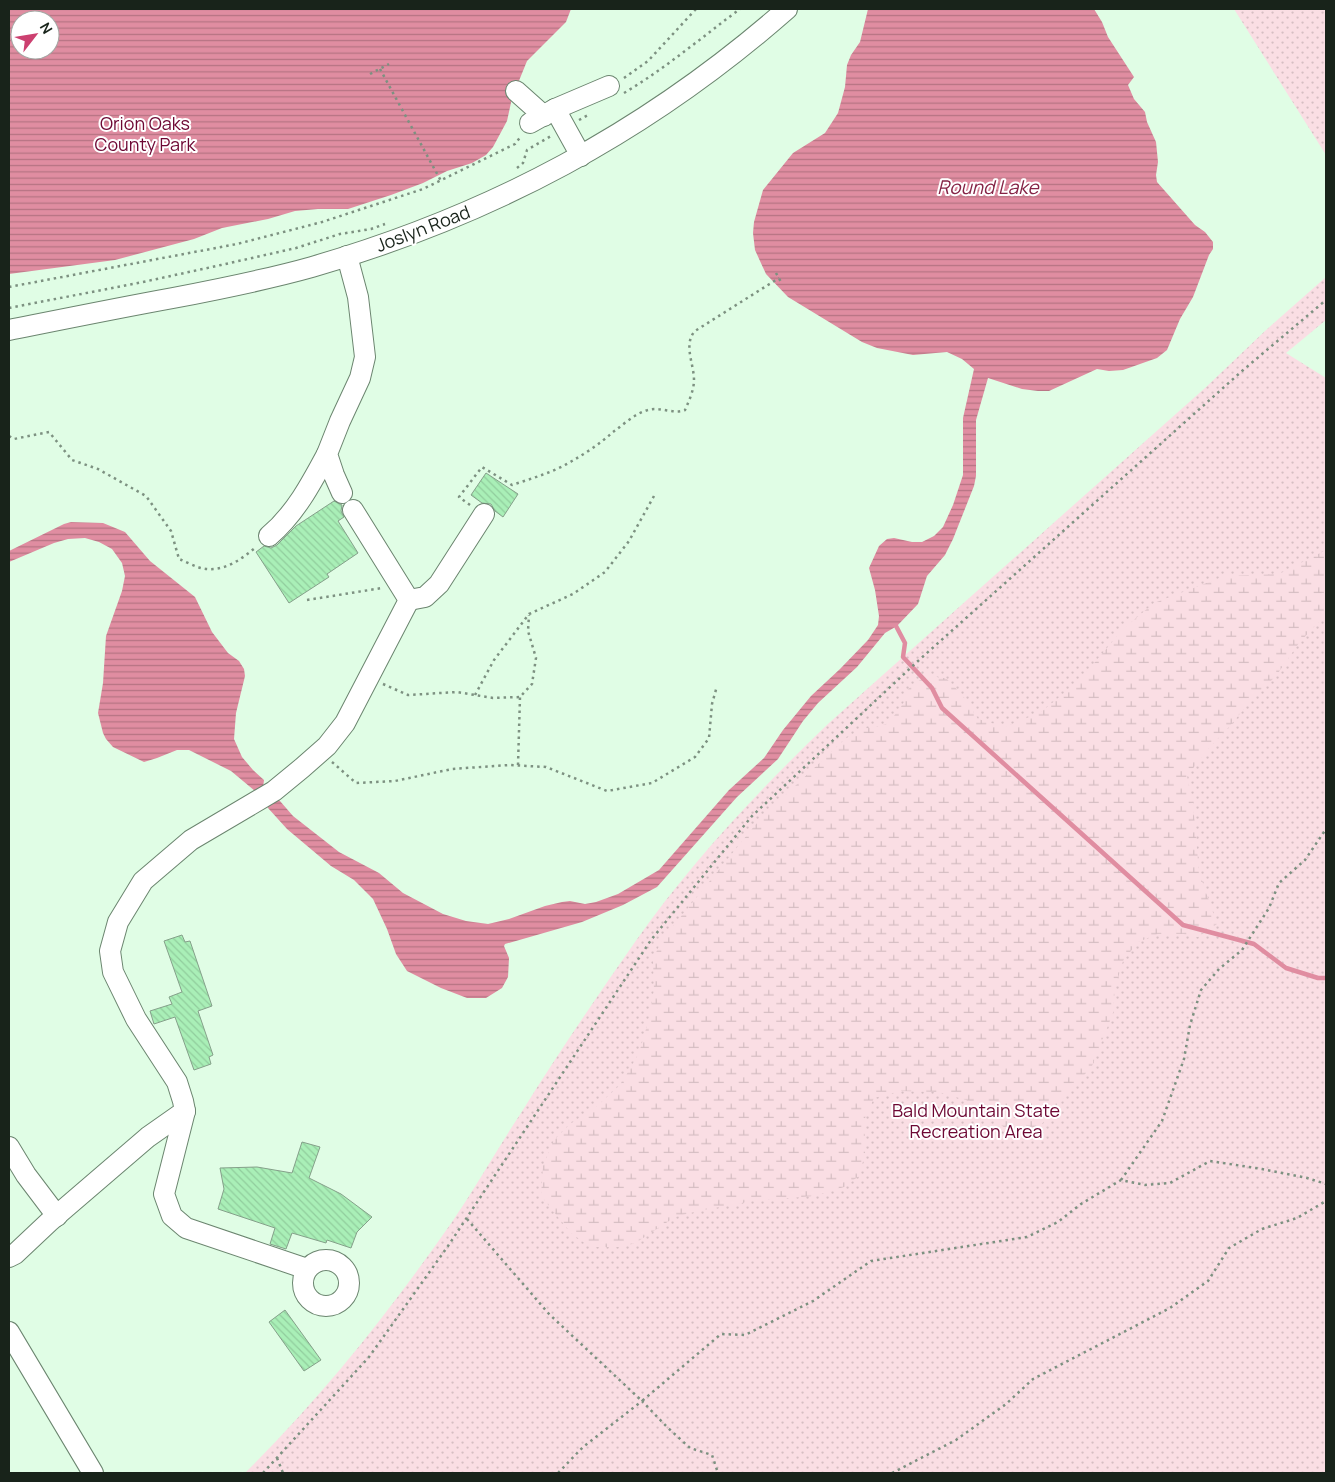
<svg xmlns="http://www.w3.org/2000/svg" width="1335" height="1482" font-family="Manrope,sans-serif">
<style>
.grass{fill:url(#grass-dots)}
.wetland{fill:url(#wetland-marsh)}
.water{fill:url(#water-rules);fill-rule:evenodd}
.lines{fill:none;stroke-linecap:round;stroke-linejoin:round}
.stream{stroke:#e08da1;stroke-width:4.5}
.building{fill:url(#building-back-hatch);stroke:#85a08a}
.minor-casing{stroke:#6b856f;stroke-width:22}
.path{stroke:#7d9181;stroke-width:2.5;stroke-dasharray:2.5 4;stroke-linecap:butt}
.minor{stroke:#fff;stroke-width:20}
.labels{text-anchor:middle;stroke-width:4;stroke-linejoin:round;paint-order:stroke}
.park-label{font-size:18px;fill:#6d0733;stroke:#fff}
.street-label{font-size:18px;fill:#18231a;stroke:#fff}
.water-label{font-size:19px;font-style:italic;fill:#852446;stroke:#fff}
</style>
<defs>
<pattern id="grass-dots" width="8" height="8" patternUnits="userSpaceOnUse" patternTransform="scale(1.25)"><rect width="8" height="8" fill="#fadee4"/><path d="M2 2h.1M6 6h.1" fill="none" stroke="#d6bec3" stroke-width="1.8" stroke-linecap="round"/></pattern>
<pattern id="wetland-marsh" width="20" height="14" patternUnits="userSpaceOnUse" patternTransform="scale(1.25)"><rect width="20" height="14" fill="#fadee4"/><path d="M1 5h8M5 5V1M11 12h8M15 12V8" fill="none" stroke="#d6bec3"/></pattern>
<pattern id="water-rules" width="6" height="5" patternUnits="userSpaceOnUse" patternTransform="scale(1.25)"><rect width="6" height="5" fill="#e08da1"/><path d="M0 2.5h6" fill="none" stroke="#b57382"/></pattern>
<pattern id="building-back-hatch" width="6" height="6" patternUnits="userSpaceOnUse" patternTransform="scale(1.25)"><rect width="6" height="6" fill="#a9efb7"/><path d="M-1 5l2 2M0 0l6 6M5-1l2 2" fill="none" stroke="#91cd9d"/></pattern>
</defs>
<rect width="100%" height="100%" fill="#e0fde5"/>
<!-- grass -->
<g class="grass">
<path d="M1234,9H1326V155Z"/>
<path d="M1326,277V320L1286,353L1326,378V1473H245C322,1397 390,1311 452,1222C476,1187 497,1149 521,1113C557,1055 596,998 635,942C691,862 759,790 829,723L1205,388L1265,331Z"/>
</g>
<!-- wetland -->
<path class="wetland" d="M1326,550V614L1299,643L1276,676L1253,698L1229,727L1208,749L1187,776L1193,803L1199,872L1217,924L1198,937L1183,934H1158L1138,942L1123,961L1115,988L1113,1013L1092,1066L1034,1133H1012L966,1100L938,1092L901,1091L874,1098L865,1118V1154L859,1176L844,1187L814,1196L752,1201L698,1211L675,1217L637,1242L624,1247H590L571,1233L541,1196L543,1166L554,1140L570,1124L595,1108L621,1084L639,1053L648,1022L654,990L653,959L662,940L760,819L845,739L861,729L876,727L889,723L904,702L908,689L928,674L940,678H946L963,696L978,719L1005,727L1041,712L1079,681L1123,629L1154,603L1225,576L1279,574Z"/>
<!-- water -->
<g class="water">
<path d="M9,9H571L566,22L527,61L512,98L507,121L493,147L486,155L472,163L447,171L423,183L391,195L348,209H318L295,211L268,219L222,228L194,239L115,260L9,274ZM20,20H50V50H20Z"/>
<path d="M868,9H1094L1102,22L1108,37L1134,77L1128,85L1134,99L1145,112L1147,122L1156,142L1158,162L1156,175L1157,182L1195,225L1205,232L1213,242V249L1209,255L1193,297L1180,319L1167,350L1157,358L1123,370L1109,371L1097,369L1049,391H1038L1022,389L988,378L976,420V476L974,486L953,539L945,555L927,576L918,604L897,626L885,633L857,667L818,703L803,721L778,759L737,797L657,887L623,905L582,922L505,944L504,946L509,958L508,977L502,988L486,998H467L441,988L407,971L396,954L387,929L373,899L354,880L331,866L287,829L268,808L259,791H255L231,771L189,750H177L157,758L144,762L113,747L106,739L103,733L98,713L103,683L106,636L122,591L125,576L122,563L112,549L99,542L85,538L68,539L54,543L9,562V551L64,524L71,522L103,523L125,532L150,561L195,597L212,632L228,653L239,661L244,669L245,676L236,713L234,739L242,757L253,770L264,780L263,788L280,801L293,816L339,852L379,873L403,893L443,914L466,921L488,924L509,919L545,906L562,902L570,901L585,904L596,902L618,894L659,870L729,790L764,758L783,730L811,696L840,669L868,640L878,625L879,616L875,590L869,568L879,546L887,539L894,538L912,542H922L934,536L943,527L953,505L963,475V418L974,369L962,359L947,352L913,355L877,348L862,342L788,297L766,274L755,250L753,233L754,222L763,190L793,153L825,133L838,113L845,87L847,65L851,55L860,42Z"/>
</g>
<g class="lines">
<!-- stream -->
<path class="stream" d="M896,626L905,643L903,657L932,688L942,708L1183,925L1254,944L1286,968L1318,978H1326"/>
</g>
<!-- building -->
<g class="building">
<path d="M486,473L518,494L503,517L495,511L491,504L482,503L471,495Z"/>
<path d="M334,501L342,505L341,511L344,517L338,521L358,553L327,574L329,577L289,603L256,552L264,546L271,548L277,545L296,526Z"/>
<path d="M182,935L185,942L190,941L212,1006L198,1011L213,1055L209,1057L211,1064L194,1070L175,1017L154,1024L150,1011L172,1004L169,997L182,992L164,941Z"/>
<path d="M302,1142L320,1147L309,1178L341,1194L372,1217L357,1232L351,1248L327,1240L326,1243L292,1233L286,1249L270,1244L275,1228L218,1209L224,1189L220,1168L257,1167L292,1173Z"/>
<path d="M285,1310L321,1360L304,1371L269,1322Z"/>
</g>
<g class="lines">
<!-- minor casing -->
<g class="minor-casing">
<g id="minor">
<path d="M516,91L544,116"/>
<path d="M555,109L581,156"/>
<path d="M530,123L555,109L609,86"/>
<path d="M9,330C64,319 118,308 173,298C220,289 266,280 312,267C491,215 647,132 787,9"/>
<path d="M342,493L334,475L327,454L340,421L360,378L365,357L358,297L347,256"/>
<path d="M269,536C295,514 311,484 327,454"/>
<path d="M409,600L425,597L439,584L484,514"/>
<path d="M185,1111L164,1194L172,1216L186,1228L307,1269"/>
<path d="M9,1147L26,1175L57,1216"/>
<path d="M9,1257L15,1254L49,1222L148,1137L185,1111L183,1101L177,1082L136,1019L113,972L110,951L118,922L143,881L191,840L274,791L302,768L327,746L345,723L409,600L353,510"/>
<circle cx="326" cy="1283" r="23"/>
<path d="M9,1332L93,1473"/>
</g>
</g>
<!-- path -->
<g class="path">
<path d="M380,69L441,181"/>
<path d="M370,74L389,64"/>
<path d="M624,78L648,61L696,9"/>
<path d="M624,93C666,68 702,37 740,9"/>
<path d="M579,120L590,114"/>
<path d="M517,168L523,163L527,150L551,136"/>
<path d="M776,273L781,282"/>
<path d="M9,287L237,244L322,222L423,189L515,144L521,136"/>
<path d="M9,308L143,282L221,265L296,248L340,234L371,229L385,224"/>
<path d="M9,436L14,439L49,432L72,460L98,469L146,496L171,531L179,559C187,562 197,568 206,569C225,571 242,559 256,547"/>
<path d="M470,505L459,497L482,467L512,485C533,478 554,472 572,461C586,453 601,443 613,432C623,425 633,415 645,411C659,405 671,415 685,410C689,401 694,390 694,380C694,364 683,344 695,331L779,278"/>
<path d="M307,600L382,588"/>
<path d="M383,684L408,695L457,692L493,698L520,697L532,684L536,658L528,631L529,615"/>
<path d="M475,695L494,660L529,614L573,594L605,572L629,541L654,496"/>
<path d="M332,762L356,783L395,781L452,769L509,765L546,767L607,791L652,783L695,757L709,738L712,704L717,686"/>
<path d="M518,765L520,697"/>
<path d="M1121,1180L1162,1121L1184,1059L1190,1025L1201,990L1219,969L1242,950L1269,908L1279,883L1305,860L1326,829"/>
<path d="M467,1219L549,1314L642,1401L721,1334L745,1335L813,1301L871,1261L1027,1237L1058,1222L1081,1204L1121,1180L1145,1185L1170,1183L1210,1161L1262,1169L1307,1178L1326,1184"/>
<path d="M277,1458L283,1473"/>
<path d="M263,1473L369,1357L448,1246L651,940L752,816L918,661L1242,371L1326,300"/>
<path d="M558,1473L583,1447L642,1401L667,1427L690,1448L712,1455L718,1473"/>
<path d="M892,1473L956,1440L1006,1404L1033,1379L1170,1308L1208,1281L1229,1248L1262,1229L1297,1218L1326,1201"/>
</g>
<!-- minor -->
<use href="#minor" class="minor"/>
</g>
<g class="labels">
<!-- park labels -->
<g class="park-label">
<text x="145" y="130">Orion Oaks<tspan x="145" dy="21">County Park</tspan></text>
<text x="976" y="1117">Bald Mountain State<tspan x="976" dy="21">Recreation Area</tspan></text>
</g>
<!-- street labels -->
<g class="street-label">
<text transform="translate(423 229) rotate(-21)" y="6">Joslyn Road</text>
</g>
<!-- water labels -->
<g class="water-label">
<text x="988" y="194">Round Lake</text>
</g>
</g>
<!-- border -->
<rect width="1335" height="1482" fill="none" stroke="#18231a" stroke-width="20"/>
<!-- north arrow -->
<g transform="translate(35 35) rotate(59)"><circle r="24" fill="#ffffff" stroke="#a3a7a3"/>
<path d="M0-4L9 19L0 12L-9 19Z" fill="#cc4070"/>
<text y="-8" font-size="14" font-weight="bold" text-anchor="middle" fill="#18231a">N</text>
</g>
</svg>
